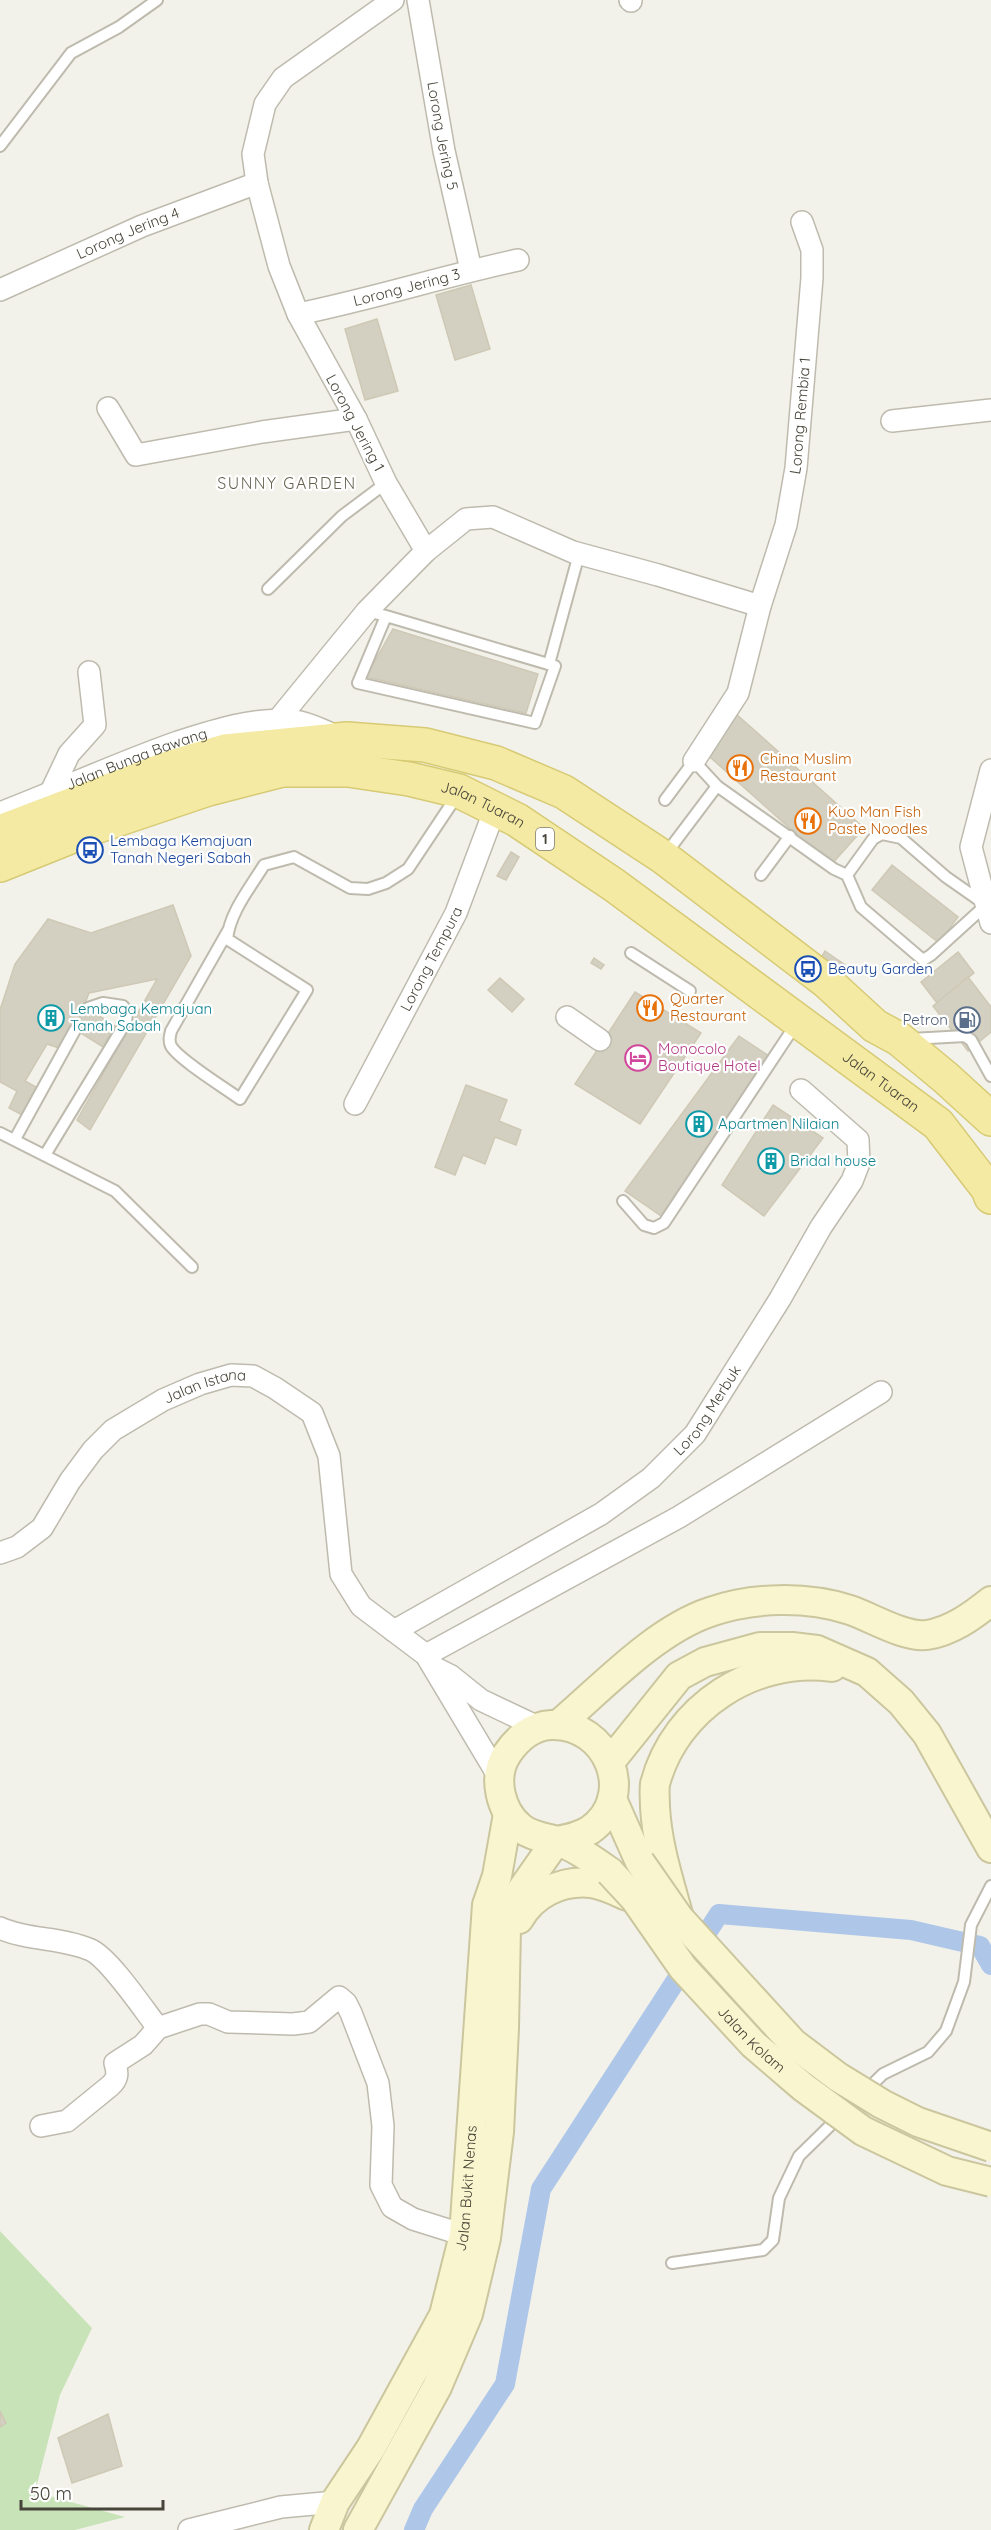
<svg xmlns="http://www.w3.org/2000/svg" width="991" height="2530" font-family="Quicksand,sans-serif">
<style>
.green{fill:#c8e3b8}
.lines{fill:none;stroke-linecap:round;stroke-linejoin:round}
.canal{stroke:#aec7e9;stroke-width:20}
.building{fill:#d4d0c1;stroke:#cec8b5;stroke-width:1.5}
.service-casing{stroke:#bebbae;stroke-width:14}
.minor-casing{stroke:#bebbae;stroke-width:24}
.secondary-casing{stroke:#cbc69d;stroke-width:32}
.primary-casing{stroke:#d7ca74;stroke-width:36}
.service{stroke:#fff;stroke-width:10}
.minor{stroke:#fff;stroke-width:21}
.secondary{stroke:#f9f6cf;stroke-width:28}
.primary{stroke:#f4eaa3;stroke-width:33}
.secondary-bridge-casing{stroke:#cbc69d;stroke-width:32;stroke-linecap:butt}
.secondary-bridge{stroke:#f9f6cf;stroke-width:28}
.labels{text-anchor:middle;stroke-width:4.5;stroke-linejoin:round;paint-order:stroke}
.shield{fill:#fff;stroke:#7e7c74;stroke-width:1.5}
.shield-label{font-size:14px;font-weight:bold;fill:#474439}
.street-label{font-size:15px;fill:#474439;stroke:#fff}
.food-label{font-size:15px;fill:#c56008;stroke:#fff;text-anchor:start}
.transit-label{font-size:15px;fill:#164399;stroke:#fff;text-anchor:start}
.culture-label{font-size:15px;fill:#0d838f;stroke:#fff;text-anchor:start}
.service-label{font-size:15px;fill:#4e5e75;stroke:#fff;text-anchor:end}
.hotel-label{font-size:15px;fill:#b23c85;stroke:#fff;text-anchor:start}
.neighbourhood-label{font-size:16px;letter-spacing:1.5px;fill:#686351;stroke:#fff}
</style>
<rect width="100%" height="100%" fill="#f3f2ea"/>
<!-- green -->
<path class="green" d="M0,2231L92,2328L60,2395L35,2492L125,2517L75,2530H0Z"/>
<g class="lines">
<!-- canal -->
<path class="canal" d="M414,2530L423,2509L505,2384L541,2189L719,1914L911,1930L980,1946L991,1965"/>
</g>
<!-- building -->
<g class="building">
<path d="M471,285L490,349L455,360L436,295Z"/>
<path d="M377,319L398,391L365,400L345,329Z"/>
<path d="M393,629L538,674L526,713L366,677Z"/>
<path d="M735,713L864,828L831,865L702,750Z"/>
<path d="M511,852L519,857L506,880L497,876Z"/>
<path d="M892,865L958,917L939,943L872,890Z"/>
<path d="M173,905L191,956L90,1130L77,1120L157,979L89,993L84,1006L115,1026L103,1047L73,1028L59,1048L47,1044L25,1081L38,1088L24,1116L9,1108L17,1091L0,1082V1010L15,964L48,919L91,933Z"/>
<path d="M825,951L848,967L844,972L822,956Z"/>
<path d="M958,952L974,973L937,1003L921,982Z"/>
<path d="M594,958L604,965L601,969L591,963Z"/>
<path d="M968,977L991,1007V1032L968,1051L933,1006Z"/>
<path d="M500,978L524,999L512,1012L488,990Z"/>
<path d="M635,992L701,1033L640,1124L575,1084Z"/>
<path d="M739,1036L769,1056L661,1216L625,1191Z"/>
<path d="M466,1085L507,1100L499,1121L521,1130L516,1145L495,1137L485,1164L463,1155L455,1175L435,1167Z"/>
<path d="M773,1105L823,1138L764,1216L722,1185Z"/>
<path d="M0,2411L6,2423L0,2427Z"/>
<path d="M108,2414L122,2466L72,2483L58,2438Z"/>
</g>
<g class="lines">
<!-- service casing -->
<g class="service-casing">
<g id="service">
<path d="M0,146L71,53L119,27L157,0"/>
<path d="M268,589L342,516L386,483"/>
<path d="M367,611L386,616L555,666L535,723L358,683L386,616"/>
<path d="M549,664L579,554"/>
<path d="M665,800L694,761L717,786L834,869L847,875L861,907L923,960L931,955L986,905L946,877L901,838L882,834L873,839L847,875"/>
<path d="M665,855L717,786"/>
<path d="M761,875L790,836"/>
<path d="M229,929L171,1031C170,1037 168,1040 171,1046C178,1059 225,1088 240,1099L307,990L227,939C230,912 250,888 264,865L294,857L350,888L368,889L386,883L408,869L458,794"/>
<path d="M631,953L690,991"/>
<path d="M911,1039L965,1036L971,1040L991,1076"/>
<path d="M0,1133L115,1191L192,1267"/>
<path d="M15,1139L75,1030"/>
<path d="M45,1155L126,1022L127,1012L123,1006L103,1003L88,1008"/>
<path d="M623,1201L644,1225L654,1228L664,1223L796,1024"/>
<path d="M672,2263L763,2250L773,2240L779,2198L799,2156L883,2074L928,2052L946,2031L964,1982L971,1925L991,1886"/>
</g>
</g>
<!-- minor casing -->
<g class="minor-casing">
<g id="minor">
<path id="s1" d="M418,0L444,151L471,270"/>
<path d="M630,0L631,1"/>
<path id="s2" d="M0,290L142,226L257,183"/>
<path id="s3" d="M298,314C372,299 444,276 518,260"/>
<path d="M108,408L136,455L262,432L356,419"/>
<path d="M892,421L991,410"/>
<path d="M426,551L466,519L493,517L573,552L658,575L760,606"/>
<path d="M277,721L367,611L426,551L386,483L356,419L298,314L279,266L257,183L253,154L265,104L283,78L393,0"/>
<path id="s4" d="M694,761L738,693L760,606L786,525L796,468L812,278V250L802,222"/>
<path d="M991,770L971,847L991,923"/>
<path d="M50,794L69,754L95,725L89,672"/>
<path id="s5" d="M0,813C60,790 118,763 178,742C215,730 255,717 294,721C310,723 323,731 337,736"/>
<path d="M567,1017L600,1040"/>
<path id="s6" d="M355,1104L456,913L495,809"/>
<path id="s7" d="M0,1553L17,1547L42,1528L70,1481L93,1450L113,1430L163,1400L200,1384L231,1375L253,1376L275,1388L312,1413L329,1456L341,1574L361,1606L426,1655L499,1777"/>
<path id="s8" d="M394,1631L601,1514L651,1478L695,1434L780,1299L821,1227L852,1181L859,1163L858,1140L801,1090"/>
<path d="M426,1655L679,1517L881,1392"/>
<path d="M435,1668L451,1676L481,1700L540,1728"/>
<path d="M0,1928C29,1941 62,1937 91,1950C110,1959 144,2010 158,2028"/>
<path d="M41,2126L67,2121L110,2086C118,2079 118,2073 115,2063L143,2045L158,2028L200,2014H209L228,2022L293,2024L309,2022L339,1997L346,2003L351,2013L378,2083L383,2126L381,2185L392,2207L413,2219L464,2235"/>
<path d="M189,2530L281,2507L335,2502"/>
</g>
</g>
<!-- secondary casing -->
<g class="secondary-casing">
<g id="secondary">
<path d="M558,1725C603,1687 654,1631 710,1612C753,1597 807,1596 850,1610C871,1617 905,1638 927,1635C952,1631 972,1616 991,1601"/>
<path d="M610,1762L679,1676L705,1662L760,1647H792L817,1650L867,1672L901,1702L927,1734L991,1848"/>
<path d="M612,1799L640,1862"/>
<path d="M556,1841C568,1839 579,1837 590,1830C638,1796 608,1723 551,1725C532,1726 517,1739 507,1754C492,1777 500,1811 521,1828C531,1836 542,1837 554,1840C574,1846 593,1860 610,1872"/>
<path d="M678,1914C668,1878 657,1844 655,1807C655,1800 654,1791 655,1784C675,1707 755,1656 832,1667"/>
<path d="M519,1919C533,1894 561,1880 591,1883C604,1885 616,1891 627,1896"/>
<path id="s9" d="M324,2530L335,2502L371,2448L444,2315L464,2235L487,1905L497,1876L508,1814"/>
<path d="M358,2530L437,2387L468,2314L486,2238L499,2132L504,2028L506,1927L511,1908L521,1891L556,1841"/>
</g>
</g>
<!-- primary casing -->
<g class="primary-casing">
<g id="primary">
<path d="M0,832L171,767L225,751L347,739L425,745L496,763L564,792L663,857L827,982L875,1026L899,1039L946,1078L991,1119"/>
<path id="s10" d="M0,865L95,827L208,789L282,770H348L409,779L459,791L517,820L614,885L938,1124L988,1189L991,1197"/>
</g>
</g>
<!-- service -->
<use href="#service" class="service"/>
<!-- minor -->
<use href="#minor" class="minor"/>
<!-- secondary -->
<use href="#secondary" class="secondary"/>
<!-- primary -->
<use href="#primary" class="primary"/>
<!-- secondary-bridge casing -->
<g class="secondary-bridge-casing">
<g id="secondary-bridge">
<path d="M640,1862L679,1918L793,2043L838,2077L882,2104L918,2122L991,2147"/>
<path id="s11" d="M610,1872L635,1899L683,1968L753,2044L803,2087L863,2131L947,2171L991,2182"/>
</g>
</g>
<!-- secondary-bridge -->
<use href="#secondary-bridge" class="secondary-bridge"/>
</g>
<!-- icons -->
<defs>
<g id="restaurant-ring" transform="scale(1.35)"><circle r="9.5" fill="#fff" stroke="#e8710a" stroke-width="1.5"/><path d="M-5-6h1v4h1v-4h1v4h1v-4h1v5L-1.5 .5V6h-2V.5L-5-1ZM5-6V6H3V1.5H1.5Q1.5-4 5-6Z" fill="#e8710a"/></g>
<g id="bus-ring" transform="scale(1.35)"><circle r="9.5" fill="#fff" stroke="#1a4fb4" stroke-width="1.5"/><path d="M-5-6H5V4H4V6H2V4H-2V6H-4V4H-5ZM-3.5-4V0h7V-4ZM-3.5 1.2v1.5H-2V1.2ZM2 1.2v1.5H3.5V1.2Z" fill="#1a4fb4"/></g>
<g id="building-ring" transform="scale(1.35)"><circle r="9.5" fill="#fff" stroke="#0f9aa8" stroke-width="1.5"/><path d="M-4-6H4V6H1V3H-1V6H-4ZM-2.5-4.3h1.7v1.8h-1.7ZM.8-4.3h1.7v1.8H.8ZM-2.5-1h1.7V.8h-1.7ZM.8-1h1.7V.8H.8Z" fill="#0f9aa8"/></g>
<g id="fuel-ring" transform="scale(1.35)"><circle r="9.5" fill="#fff" stroke="#5c6f8a" stroke-width="1.5"/><path d="M-5.5-6h7V0h2V4h1.3V-2.5L3-4.5l.8-.8L6-3V5H2.5V1h-1V6h-7ZM-4.2-4.7v3.2H.2V-4.7Z" fill="#5c6f8a"/></g>
<g id="hotel-ring" transform="scale(1.35)"><circle r="9.5" fill="#fff" stroke="#d1479c" stroke-width="1.5"/><path d="M-6-4.5h1.5V1H6V5H4.5V3h-9V5H-6ZM-4 0a1.8 1.8 0 1 1 3.6 0ZM.5 0V-2.5h3Q6-2.5 6 0Z" fill="#d1479c"/></g>
</defs>
<g fill-rule="evenodd">
<use href="#restaurant-ring" x="740" y="768"/>
<use href="#restaurant-ring" x="808" y="821"/>
<use href="#bus-ring" x="90" y="850"/>
<use href="#bus-ring" x="808" y="969"/>
<use href="#restaurant-ring" x="650" y="1008"/>
<use href="#building-ring" x="51" y="1018"/>
<use href="#fuel-ring" x="967" y="1020"/>
<use href="#hotel-ring" x="638" y="1058"/>
<use href="#building-ring" x="699" y="1124"/>
<use href="#building-ring" x="771" y="1161"/>
</g>
<g class="labels">
<!-- shield labels -->
<rect class="shield" x="536" y="828" width="18" height="22" rx="4.5"/>
<g class="shield-label">
<text x="545" y="844">1</text>
</g>
<!-- street labels -->
<g class="street-label">
<text dy="5" stroke="none"><textPath href="#s1" startOffset="138">Lorong Jering 5</textPath></text>
<text dy="5" stroke="none"><textPath href="#s2" startOffset="140">Lorong Jering 4</textPath></text>
<text dy="5" stroke="none"><textPath href="#s3" startOffset="112">Lorong Jering 3</textPath></text>
<text dy="5" stroke="none"><textPath href="#s4" startOffset="366">Lorong Rembia 1</textPath></text>
<text transform="translate(355 423) rotate(62)" y="5">Lorong Jering 1</text>
<text dy="5" stroke="none"><textPath href="#s5" startOffset="147">Jalan Bunga Bawang</textPath></text>
<text dy="5" stroke="none"><textPath href="#s10" startOffset="504">Jalan Tuaran</textPath></text>
<text dy="5" stroke="none"><textPath href="#s6" startOffset="164">Lorong Tempura</textPath></text>
<text dy="5" stroke="none"><textPath href="#s10" startOffset="990">Jalan Tuaran</textPath></text>
<text dy="5" stroke="none"><textPath href="#s7" startOffset="274">Jalan Istana</textPath></text>
<text dy="5" stroke="none"><textPath href="#s8" startOffset="388">Lorong Merbuk</textPath></text>
<text dy="5" stroke="none"><textPath href="#s11" startOffset="220">Jalan Kolam</textPath></text>
<text dy="5" stroke="none"><textPath href="#s9" startOffset="376">Jalan Bukit Nenas</textPath></text>
</g>
<!-- food labels -->
<g class="food-label">
<text x="760" y="764">China Muslim<tspan x="760" dy="17">Restaurant</tspan></text>
<text x="828" y="817">Kuo Man Fish<tspan x="828" dy="17">Paste Noodles</tspan></text>
<text x="670" y="1004">Quarter<tspan x="670" dy="17">Restaurant</tspan></text>
</g>
<!-- transit labels -->
<g class="transit-label">
<text x="110" y="846">Lembaga Kemajuan<tspan x="110" dy="17">Tanah Negeri Sabah</tspan></text>
<text x="828" y="974">Beauty Garden</text>
</g>
<!-- culture labels -->
<g class="culture-label">
<text x="70" y="1014">Lembaga Kemajuan<tspan x="70" dy="17">Tanah Sabah</tspan></text>
<text x="718" y="1129">Apartmen Nilaian</text>
<text x="790" y="1166">Bridal house</text>
</g>
<!-- service labels -->
<g class="service-label">
<text x="948" y="1025">Petron</text>
</g>
<!-- hotel labels -->
<g class="hotel-label">
<text x="658" y="1054">Monocolo<tspan x="658" dy="17">Boutique Hotel</tspan></text>
</g>
<!-- neighbourhood labels -->
<g class="neighbourhood-label">
<text x="287" y="489">SUNNY GARDEN</text>
</g>
</g>
<!-- scale -->
<path d="M21 2500v9h142v-9" fill="none" stroke="#474439" stroke-width="3"/>
<text x="30" y="2500" font-size="18" fill="#474439" stroke="#ffffff" stroke-width="4.5" paint-order="stroke">50 m</text>
</svg>
